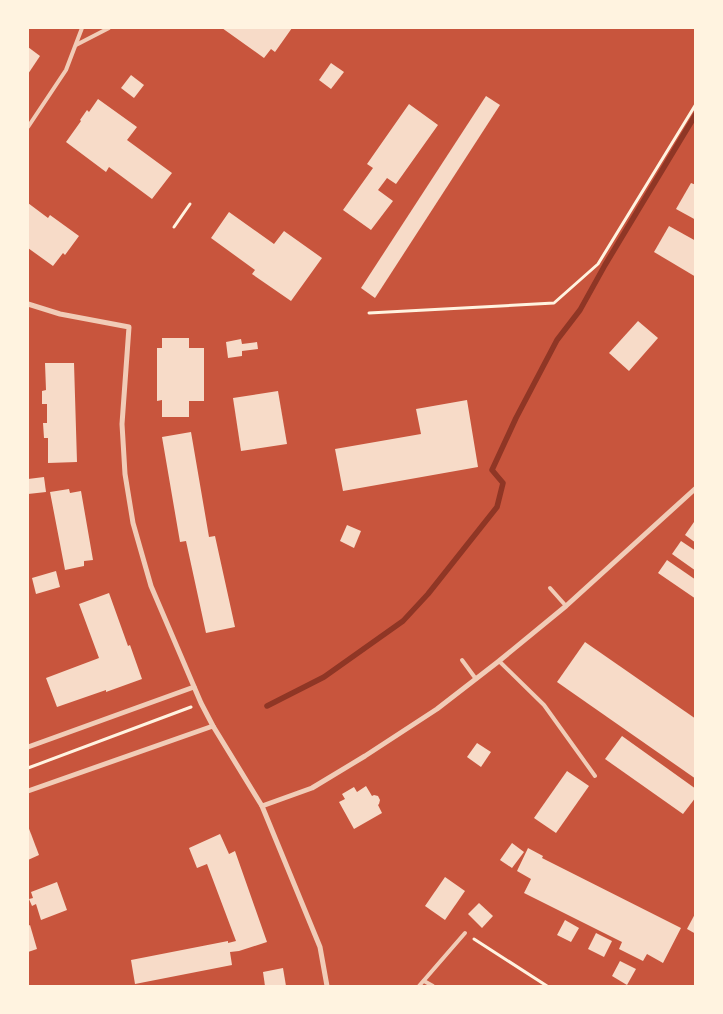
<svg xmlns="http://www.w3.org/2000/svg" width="723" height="1014" font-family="'Fira Sans',sans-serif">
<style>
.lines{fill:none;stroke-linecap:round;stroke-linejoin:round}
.stream{stroke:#8f3625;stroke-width:5.5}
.building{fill:#f7dbc8}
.path{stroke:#fff3e0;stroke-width:3}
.service{stroke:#f1ccb7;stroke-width:4}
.minor{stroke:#f1ccb7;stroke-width:5}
</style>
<rect width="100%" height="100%" fill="#c8553d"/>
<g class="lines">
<!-- stream -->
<path class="stream" d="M267,706L324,677L403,621L428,594L497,507L503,483L492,470L516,418L557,340L580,310L605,265L696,114"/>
</g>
<!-- building -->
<g class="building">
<path d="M222,28H292L275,52L271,49L264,58Z"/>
<path d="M28,47L40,56L28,74Z"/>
<path d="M331,63L344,72L331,89L319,80Z"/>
<path d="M131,75L144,85L134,98L121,88Z"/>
<path d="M486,96L500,105L375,298L361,288Z"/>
<path d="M98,99L137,127L127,140L172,173L152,199L109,167L106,172L66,142L81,121L80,120L87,110L89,112Z"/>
<path d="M409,104L438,125L396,184L387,178L378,190L393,201L371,230L343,210L373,168L367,164Z"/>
<path d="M691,183L696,185V220L676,209Z"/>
<path d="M28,203L48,218L50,215L79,236L65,255L63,253L53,266L28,248Z"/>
<path d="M229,212L274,244L284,231L322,258L291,301L252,274L255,270L211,238Z"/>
<path d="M669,226L696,241V277L654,252Z"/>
<path d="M638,321L658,338L629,371L609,353Z"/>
<path d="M162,338H189V348H204V401H189V417H162V400L157,401V348H162Z"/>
<path d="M241,339L242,344L257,342L258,349L242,351V356L228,358L226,342Z"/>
<path d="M45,363H74L77,462L48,463V438H44L43,423H47V404H42V391L46,390Z"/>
<path d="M278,391L287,444L241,451L233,398Z"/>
<path d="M467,400L478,467L343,491L335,449L421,434L416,409Z"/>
<path d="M191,432L209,537L215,536L235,627L206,633L186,541L180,542L162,437Z"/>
<path d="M44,477L46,492L28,494V479Z"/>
<path d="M69,489L70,493L81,491L93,560L84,561V566L65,570L50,492Z"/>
<path d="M694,522L696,523V543L685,535Z"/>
<path d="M347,525L361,531L354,548L340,541Z"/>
<path d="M681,541L696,551V571L672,554Z"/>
<path d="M667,560L696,580V599L658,573Z"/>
<path d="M56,571L60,587L36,594L32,578Z"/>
<path d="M109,593L128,646L130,645L142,679L106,692V690L57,707L46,678L99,658L79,604Z"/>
<path d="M585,642L696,719V779L557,682Z"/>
<path d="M622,736L696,789V797L683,814L605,759Z"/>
<path d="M477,743L491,752L481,767L467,757Z"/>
<path d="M567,771L589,786L556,833L534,818Z"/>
<path d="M366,786L372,796L374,795L378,796L380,800L379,804L378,805L382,813L354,829L339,802L345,799L342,794L354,787L357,792Z"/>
<path d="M28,826L39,855L28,860Z"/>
<path d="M220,834L229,854L235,851L267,942L239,951L230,952L232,965L135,984L131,960L228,941V943L236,941L207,864L197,868L189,848Z"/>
<path d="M512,843L524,852L512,868L500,860Z"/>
<path d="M528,848L543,856L542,858L681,928L663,963L647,954L643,961L619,949L622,942L524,893L531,879L517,871Z"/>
<path d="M445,877L465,891L445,920L425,906Z"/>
<path d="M57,882L67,910L41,920L36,904L32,906L29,899L33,898L31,892Z"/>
<path d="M479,903L493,916L482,928L468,914Z"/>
<path d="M696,912V934L687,929Z"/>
<path d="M565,920L579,928L571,942L557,935Z"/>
<path d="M30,925L37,949L28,952V926Z"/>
<path d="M596,933L612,941L604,957L588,949Z"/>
<path d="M620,961L636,969L627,985L612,976Z"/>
<path d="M283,968L286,986H265L263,972Z"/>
</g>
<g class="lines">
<!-- path -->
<g class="path">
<path d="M174,227L190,204"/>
<path d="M369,313L554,303L598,264L696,104"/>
<path d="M28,768L191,707"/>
<path d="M474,939L547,986"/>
</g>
<!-- service -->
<g class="service">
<path d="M76,45L109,28"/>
<path d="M28,127L66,70L82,28"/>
<path d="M550,588L566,606"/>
<path d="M462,660L476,679"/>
<path d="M499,661L544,705L595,776"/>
<path d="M424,981L433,986"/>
<path d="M419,986L465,933"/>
</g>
<!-- minor -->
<g class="minor">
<path d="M28,304L60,314L129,327L122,424L125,474L133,523L151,586L201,703L213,726L262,806L320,947L327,986"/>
<path d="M28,747L194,687"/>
<path d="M28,791L213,726"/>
<path d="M262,806L312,788L365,756L437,709L499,661L566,606L696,488"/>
</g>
</g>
<!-- border -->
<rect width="723" height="1014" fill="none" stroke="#fff3e0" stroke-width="58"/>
</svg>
